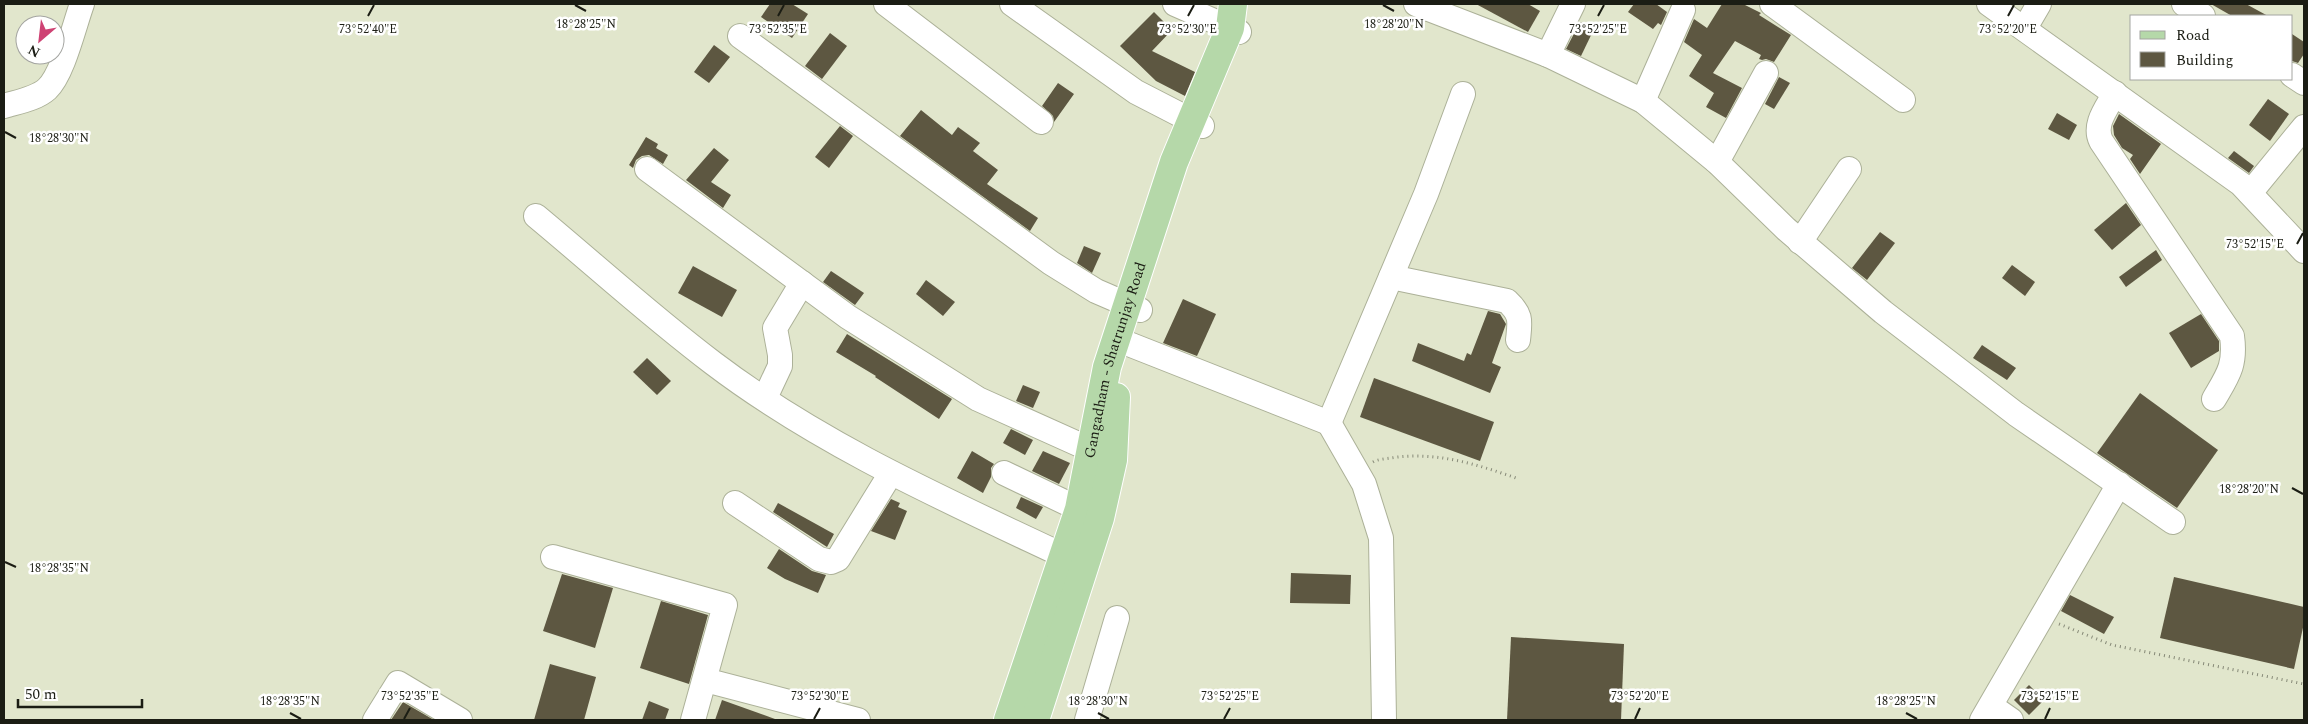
<svg xmlns="http://www.w3.org/2000/svg" width="2308" height="724" font-family="Spectral,serif">
<style>
.building{fill:#5d5741}
.lines{fill:none;stroke-linecap:round;stroke-linejoin:round}
.minor-casing{stroke:#acb198;stroke-width:26}
.major-casing{stroke:#fff;stroke-width:30}
.path{stroke:#868977;stroke-width:3;stroke-dasharray:1 4;stroke-linecap:butt}
.minor{stroke:#fff;stroke-width:24}
.major{stroke:#b5d8a9;stroke-width:28}
.ticks{fill:none;stroke:#1b1d14;stroke-width:2}
.labels{text-anchor:middle;stroke-width:5;stroke-linejoin:round;paint-order:stroke}
.street-label{font-size:15px;fill:#1b1d14;stroke:#fff}
.ticks-label{font-size:12px;text-anchor:middle;fill:#1b1d14;stroke:#fff;stroke-width:5;stroke-linejoin:round;paint-order:stroke}
</style>
<rect width="100%" height="100%" fill="#e1e6cc"/>
<!-- building -->
<g class="building">
<path d="M770,4H792L808,14L792,38L761,17Z"/>
<path d="M1476,4H1528L1540,11L1528,32Z"/>
<path d="M1634,4H1656L1667,12L1661,25L1658,23L1653,29L1628,12Z"/>
<path d="M1722,4H1743L1761,13L1759,15L1791,35L1774,62L1766,59L1762,60L1759,59L1761,55L1735,41L1713,73L1742,88L1726,118L1706,107L1714,93L1689,76L1702,55L1684,42L1694,19L1707,28Z"/>
<path d="M2211,4H2246L2268,16H2232Z"/>
<path d="M1154,12L1172,30L1152,51L1195,72L1185,96L1156,81L1120,46Z"/>
<path d="M1580,22L1594,29L1581,56L1566,49Z"/>
<path d="M830,33L847,46L822,79L805,66Z"/>
<path d="M2292,34L2304,42V54L2298,63L2292,61Z"/>
<path d="M714,45L730,57L709,83L694,72Z"/>
<path d="M1779,77L1790,83L1774,109L1765,104Z"/>
<path d="M1058,83L1074,94L1054,122L1053,116L1042,106Z"/>
<path d="M2268,99L2289,114L2270,141L2249,125Z"/>
<path d="M921,110L952,135L958,127L980,143L973,151L998,170L987,184L1038,218L1030,231L900,136Z"/>
<path d="M2057,113L2077,125L2069,140L2048,129Z"/>
<path d="M2119,114L2161,144L2140,174L2130,159L2133,155L2122,148L2114,135L2113,126Z"/>
<path d="M840,126L853,136L829,168L815,157Z"/>
<path d="M646,137L658,144L656,148L668,155L663,164L649,155L642,156L636,160L633,168L629,165Z"/>
<path d="M714,148L729,160L711,182L731,195L723,208L686,180Z"/>
<path d="M2234,151L2254,166L2249,173L2228,158Z"/>
<path d="M2126,203L2141,225L2112,250L2094,230Z"/>
<path d="M1880,232L1895,243L1867,280L1852,268Z"/>
<path d="M1084,246L1101,253L1092,273L1077,263Z"/>
<path d="M2156,250L2162,260L2126,287L2119,277Z"/>
<path d="M2012,265L2035,282L2025,296L2002,278Z"/>
<path d="M693,266L737,290L722,317L678,293Z"/>
<path d="M831,271L864,293L855,305L823,282Z"/>
<path d="M926,280L955,302L943,316L916,294Z"/>
<path d="M1183,299L1216,314L1197,356L1163,343Z"/>
<path d="M1488,311L1500,314L1506,324L1492,363L1501,367L1490,393L1412,361L1418,343L1464,361L1467,353L1471,355Z"/>
<path d="M2201,314L2219,341V351L2191,368L2169,333Z"/>
<path d="M847,334L952,399L939,419L875,377L876,376L836,352Z"/>
<path d="M1982,345L2016,368L2007,380L1973,358Z"/>
<path d="M647,358L671,381L657,395L633,372Z"/>
<path d="M1374,378L1494,422L1480,461L1360,417Z"/>
<path d="M1023,385L1040,392L1033,408L1016,401Z"/>
<path d="M2140,393L2218,450L2177,508L2097,453Z"/>
<path d="M1011,429L1033,440L1025,455L1003,443Z"/>
<path d="M972,451L994,464L991,468V477L983,493L957,478Z"/>
<path d="M1043,451L1070,463L1059,484L1032,471Z"/>
<path d="M1021,497L1043,507L1036,519L1016,508Z"/>
<path d="M891,499L900,503L898,507L907,511L895,540L871,531Z"/>
<path d="M778,503L834,534L827,547L773,512Z"/>
<path d="M779,549L812,571L826,575L818,593L785,579L767,568Z"/>
<path d="M1291,573L1351,575L1350,604L1290,603Z"/>
<path d="M562,574L613,588L595,648L543,631Z"/>
<path d="M2174,577L2304,607V623L2294,669L2160,638Z"/>
<path d="M2070,595L2114,617L2104,634L2061,611Z"/>
<path d="M661,601L708,615L689,684L640,668Z"/>
<path d="M1511,637L1624,644L1621,720H1507Z"/>
<path d="M550,664L596,677L584,720H534Z"/>
<path d="M2029,685L2044,700L2029,715L2014,700Z"/>
<path d="M722,700L775,719L774,720H715Z"/>
<path d="M649,701L669,709L665,720H642Z"/>
<path d="M403,702L434,720H391Z"/>
</g>
<g class="lines">
<!-- minor casing -->
<g class="minor-casing">
<g id="minor">
<path d="M886,4L1041,122"/>
<path d="M1012,4L1136,92L1202,126"/>
<path d="M1175,4L1239,32"/>
<path d="M1416,4L1548,55L1643,101L1717,162L1786,229L1883,312L2016,414L2173,522"/>
<path d="M1772,4L1903,100"/>
<path d="M1989,4L2241,184L2304,251"/>
<path d="M2184,4L2203,16"/>
<path d="M2025,28L2039,4"/>
<path d="M740,36L1051,263L1096,291L1140,310"/>
<path d="M1548,55L1573,4"/>
<path d="M2292,75L2304,83"/>
<path d="M2115,93C2107,108 2093,124 2101,141L2232,336C2236,365 2228,375 2214,399"/>
<path d="M1643,101L1683,10"/>
<path d="M4,106C17,102 36,99 47,89C63,74 74,26 82,4"/>
<path d="M1717,162L1766,73"/>
<path d="M647,169L848,317L978,399L1107,457"/>
<path d="M2250,193L2304,127"/>
<path d="M536,216C595,265 652,317 713,363C825,448 955,504 1081,564"/>
<path d="M1800,242L1849,169"/>
<path d="M1391,277L1507,301C1522,315 1520,321 1518,340"/>
<path d="M1116,339L1329,423L1426,194L1463,94"/>
<path d="M765,398L780,366V355L775,328L802,283"/>
<path d="M1329,423L1364,484L1381,538L1384,720"/>
<path d="M1004,473L1079,509"/>
<path d="M735,503L819,559L831,562L838,559L891,473"/>
<path d="M553,557L725,605L693,720"/>
<path d="M705,680L858,720"/>
<path d="M1991,706L2011,720"/>
<path d="M375,720L398,683L460,720"/>
<path d="M1087,720L1117,618"/>
<path d="M1982,720L2119,484"/>
</g>
</g>
<!-- major casing -->
<g class="major-casing">
<g id="major">
<path id="s1" d="M1008,720L1079,509L1107,367L1174,162L1230,28L1233,4"/>
<path d="M1035,720L1100,518L1113,460L1116,397"/>
</g>
</g>
<!-- path -->
<g class="path">
<path d="M1373,462C1378,459 1385,459 1391,458C1435,451 1476,464 1516,478"/>
<path d="M2059,624L2112,645L2304,684"/>
</g>
<!-- minor -->
<use href="#minor" class="minor"/>
<!-- major -->
<use href="#major" class="major"/>
</g>
<!-- ticks -->
<path class="ticks" d="M575,5L586,11M1383,5L1394,11M368,16L374,5M778,16L784,5M1188,16L1194,5M1598,16L1604,5M2008,16L2014,5M5,132L16,138M2297,244L2303,233M2292,488L2303,494M5,562L16,567M290,713L301,719M1098,713L1109,719M1906,713L1917,719M404,719L410,708M814,719L820,708M1224,719L1230,708M1635,719L1640,708M2045,719L2050,708"/>
<g class="labels">
<!-- street labels -->
<g class="street-label">
<text dy="5" stroke="none"><textPath href="#s1" startOffset="376">Gangadham - Shatrunjay Road</textPath></text>
</g>
</g>
<g class="ticks-label">
<text x="586" y="28">18°28'25"N</text>
<text x="1394" y="28">18°28'20"N</text>
<text x="368" y="33">73°52'40"E</text>
<text x="778" y="33">73°52'35"E</text>
<text x="1188" y="33">73°52'30"E</text>
<text x="1598" y="33">73°52'25"E</text>
<text x="2008" y="33">73°52'20"E</text>
<text x="59" y="142">18°28'30"N</text>
<text x="2255" y="248">73°52'15"E</text>
<text x="2249" y="493">18°28'20"N</text>
<text x="59" y="572">18°28'35"N</text>
<text x="410" y="700">73°52'35"E</text>
<text x="820" y="700">73°52'30"E</text>
<text x="1230" y="700">73°52'25"E</text>
<text x="1640" y="700">73°52'20"E</text>
<text x="2050" y="700">73°52'15"E</text>
<text x="290" y="705">18°28'35"N</text>
<text x="1098" y="705">18°28'30"N</text>
<text x="1906" y="705">18°28'25"N</text>
</g>
<!-- border -->
<rect width="2308" height="724" fill="none" stroke="#1b1d14" stroke-width="10"/>
<!-- legend -->
<rect x="2130" y="15" width="162" height="65" fill="#ffffff" stroke="#a4a5a1"/>
<rect x="2140" y="31" width="25" height="8" fill="#b5d8a9" stroke="#a4a5a1"/>
<text x="2176" y="40" font-size="15" fill="#1b1d14">Road</text>
<rect x="2140" y="52" width="25" height="15" fill="#5d5741" stroke="#a4a5a1"/>
<text x="2176" y="65" font-size="15" fill="#1b1d14">Building</text>
<!-- north arrow -->
<g transform="translate(40 40) rotate(208)"><circle r="24" fill="#ffffff" stroke="#a4a5a1"/>
<path d="M0-4L9 19L0 12L-9 19Z" fill="#ce4273"/>
<text y="-8" font-size="14" font-weight="bold" text-anchor="middle" fill="#1b1d14">N</text>
</g>
<!-- scale -->
<path d="M18 699v8h124v-8" fill="none" stroke="#1b1d14" stroke-width="2.5"/>
<text x="25" y="699" font-size="15" fill="#1b1d14" stroke="#ffffff" stroke-width="4" paint-order="stroke">50 m</text>
</svg>
